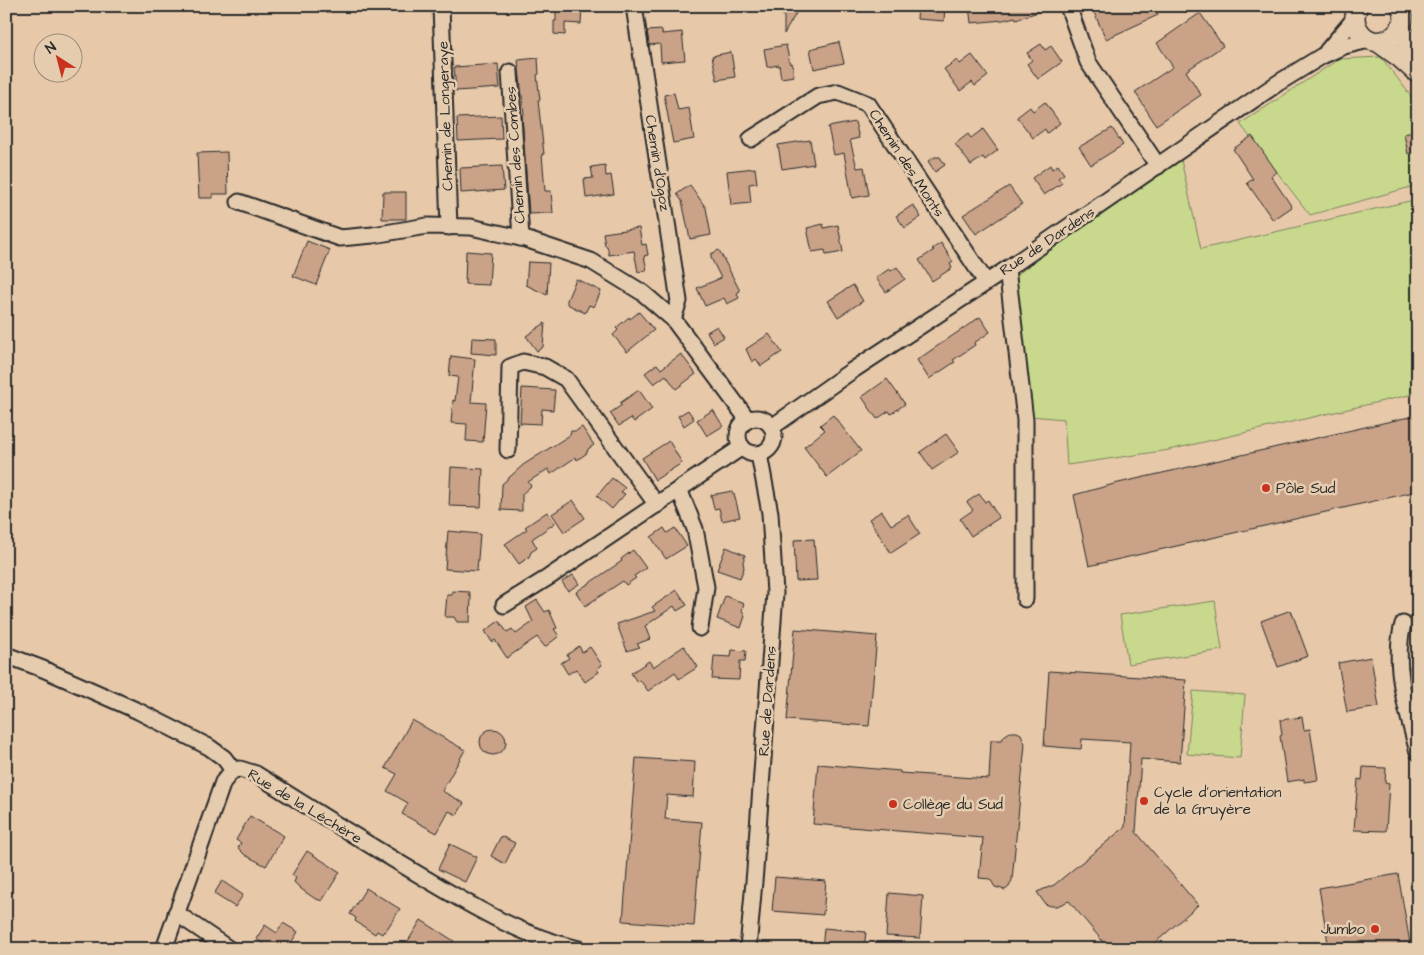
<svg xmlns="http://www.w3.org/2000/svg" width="1424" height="955" font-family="'Architects Daughter',sans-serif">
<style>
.green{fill:#c8d98d;stroke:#7a825c}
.building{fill:#c9a288;stroke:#2b2b2b}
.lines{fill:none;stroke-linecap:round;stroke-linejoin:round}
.minor-casing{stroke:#2b2b2b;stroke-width:19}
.tertiary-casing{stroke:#2b2b2b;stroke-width:22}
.minor{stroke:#e6ccae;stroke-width:15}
.tertiary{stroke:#e6ccae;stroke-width:19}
.poi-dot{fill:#c8321e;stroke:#e6ccae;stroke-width:2}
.labels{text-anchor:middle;stroke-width:5;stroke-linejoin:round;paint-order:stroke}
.street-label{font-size:15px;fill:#2b2b2b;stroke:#e6ccae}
.poi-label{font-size:15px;fill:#2b2b2b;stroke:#e6ccae;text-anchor:start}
</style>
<rect width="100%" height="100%" fill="#e7c9aa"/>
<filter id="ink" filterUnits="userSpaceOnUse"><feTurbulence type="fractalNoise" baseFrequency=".02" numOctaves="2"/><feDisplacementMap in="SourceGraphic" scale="10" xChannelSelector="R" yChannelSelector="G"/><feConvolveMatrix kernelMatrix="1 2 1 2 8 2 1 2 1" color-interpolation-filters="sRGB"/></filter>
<g filter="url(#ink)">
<!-- green -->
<g class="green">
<path d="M1381,57L1418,105V185L1310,215L1240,124L1339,59Z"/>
<path d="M1181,160L1201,249L1418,199V393L1169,450L1067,465L1064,419L1031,416L1012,279L1038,258Z"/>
<path d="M1215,601L1222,650L1128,664L1120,615Z"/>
<path d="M1193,691L1245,695L1240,758L1187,754Z"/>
</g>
<!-- building -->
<g class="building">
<path d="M559,6H582L581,24L565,23V35L554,34V21H556V10H559Z"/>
<path d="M769,6H793L798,10L784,34V16Z"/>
<path d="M918,6H945L944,21L917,19Z"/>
<path d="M969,6H1048V9L1016,19L1015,17L1003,20L971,23Z"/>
<path d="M1091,6H1154L1158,15L1106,39Z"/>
<path d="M1200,13L1223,46L1186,71L1201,95L1156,125L1135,92L1173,67L1157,43Z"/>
<path d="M662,30V34L682,32L685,60L661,62L660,44L649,45L647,31Z"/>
<path d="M839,42L844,63L814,69L810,49Z"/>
<path d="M1041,44L1045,50L1051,46L1062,62L1038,79L1027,64L1032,60L1027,53Z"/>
<path d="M786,45L790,64L792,63L794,76L781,78L779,65L767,67L764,49Z"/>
<path d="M731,52L735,77L717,80L712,56Z"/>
<path d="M972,55L988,76L975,86L972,82L960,91L944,69L957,60L960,64Z"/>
<path d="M538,58L539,74L537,75L540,100H538L544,154H542L545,191H551L553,213L529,214L522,115L524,114L518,60Z"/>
<path d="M498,64L500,88L456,91L454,67Z"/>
<path d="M674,93L678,110L689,108L694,139L673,143L664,95Z"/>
<path d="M1045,102L1060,123L1047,133L1045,129L1033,138L1017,117L1030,107L1033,111Z"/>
<path d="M501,116L502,139L458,141L457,118Z"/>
<path d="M855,122L859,138L850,140L857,168L864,167L869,195L852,198L844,153L834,155L828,127Z"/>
<path d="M1112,128L1123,145L1091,165L1079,147Z"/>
<path d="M983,129L998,150L985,160L983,157L971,165L955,144L968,134L971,138Z"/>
<path d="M1418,131V152L1408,154L1404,134Z"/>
<path d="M1252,136L1277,172L1271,176L1292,207L1273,220L1247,183L1253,179L1233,149Z"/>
<path d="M810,140L814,164L782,169L778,145Z"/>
<path d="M227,152L228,194H213V198H199L197,153Z"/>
<path d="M935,157H940L945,165L935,172L928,161Z"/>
<path d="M605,165L606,176L611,175L614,194L586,198L584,179L593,178L591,167Z"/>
<path d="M1050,165L1052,169L1058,165L1064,174L1058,178L1062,183L1044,195L1032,178Z"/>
<path d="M502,166L504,190L461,193L460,168Z"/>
<path d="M755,168L757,183L749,184L751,203L731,205L727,171Z"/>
<path d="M690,185L706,208L711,235L690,239L682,201L677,194Z"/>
<path d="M1009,186L1022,204L976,234L963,215Z"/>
<path d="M383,192H406V219H382Z"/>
<path d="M913,205L921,217L905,228L896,216Z"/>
<path d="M823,224L824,228L838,225L843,252L826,255L825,250L812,252L807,228Z"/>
<path d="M639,228L642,245L646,244L648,255L644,256L647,270L638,272L634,251L609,255L607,246H605L603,233Z"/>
<path d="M307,241L330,250L316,285L293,276Z"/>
<path d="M941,243L953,262L950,264L952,268L932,281L919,260L934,250L932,249Z"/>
<path d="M719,250L740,291L737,293L739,298L727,304L724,298L705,306L697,288L721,278L711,258V254Z"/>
<path d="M466,251L491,253L489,285L465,284Z"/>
<path d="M528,262L549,263L547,295L526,285Z"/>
<path d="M897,267L905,279L886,292L876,278L889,269L891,271Z"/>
<path d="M576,279L601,291L594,307L589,305L585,313L567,304V300Z"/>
<path d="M853,285L863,301L838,317L828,301Z"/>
<path d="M639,312L654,330L627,352L613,335L618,330L616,328L629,317L630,319Z"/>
<path d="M980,317L990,332L974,343L975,345L953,360L955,362L929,379L917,360Z"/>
<path d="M545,323L543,347L537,351L526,336Z"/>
<path d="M717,326L724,337L714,343L707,332Z"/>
<path d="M769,334L782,352L761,366L756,359L752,362L746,349Z"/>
<path d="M472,338L496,339V355L471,353Z"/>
<path d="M681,354L696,374L676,389L666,375L654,384L645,373L657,364L661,369Z"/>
<path d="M451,356L475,359L471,402L486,403L483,442L466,441L467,424L451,423L453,400L455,401L458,377L449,376Z"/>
<path d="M887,379L905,404L891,414L889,411L877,419L862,397Z"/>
<path d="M522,388L555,390L553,410L542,409L541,424L520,423Z"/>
<path d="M639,390L652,409L634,422L631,418L619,426L610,413L622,405L620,403Z"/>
<path d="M688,410L694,419L684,426L678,416Z"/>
<path d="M713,410L723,426L707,436L697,420Z"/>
<path d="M833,415L861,451L827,477L804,447L825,430L820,425Z"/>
<path d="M1418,415V491L1089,566L1074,495L1114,484Z"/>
<path d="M582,427L594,445L588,449L587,453L577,460L576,457L551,474L548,469L528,482L531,486L522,494V511L501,510L502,484L523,465L570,435L571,431H576Z"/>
<path d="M946,434L959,452L932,470L920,452Z"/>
<path d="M669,441L682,463L655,480L642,458Z"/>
<path d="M451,467L483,469L481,507L449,506Z"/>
<path d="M612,478L625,488L621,492L625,494L612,509L597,496Z"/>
<path d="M732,491L733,494H734L740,517L722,521L719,508L714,509L711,495Z"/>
<path d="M979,494L985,502L988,500L999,518L971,536L960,519L973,510L967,502Z"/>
<path d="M573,500L585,518L564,532L552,514Z"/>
<path d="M882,511L891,525L908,515L920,534L891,553L869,519Z"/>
<path d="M547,512L555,523L532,539L537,548L531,552L529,557L519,564L505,544L527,529L525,527Z"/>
<path d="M664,528L667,533L675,528L687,546L666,559L651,537Z"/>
<path d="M448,531L480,534L477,571L445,569Z"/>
<path d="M814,539L817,580L796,581L794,540Z"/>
<path d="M726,547L745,555L743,562L744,568L740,578L717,570Z"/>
<path d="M633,550L646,568L634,576L636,578L626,585L623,581L585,606L576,592L622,561L621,559Z"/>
<path d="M573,575L579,584L568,591L562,582Z"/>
<path d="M677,590L687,605L677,611L674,606L645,626L650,639L637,644L640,647L627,651L617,624L655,611L652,607Z"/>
<path d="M452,591L470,592L469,596H471L470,622H457L454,617H445L447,595H452Z"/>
<path d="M725,596L744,603L742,610L745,616L741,628L717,619Z"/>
<path d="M537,600L545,612L549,610L557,628L554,629L559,636L545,647L537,637L507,658L495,640L492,642L485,631L499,621L507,632L512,629L516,634L533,622L526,607Z"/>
<path d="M1291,610L1308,656L1278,667L1261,621Z"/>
<path d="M795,629L877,636L869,726L787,720Z"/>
<path d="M579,646L582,652L590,647L602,665L597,669L599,672L585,682L576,669L568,674L561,663L569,658L567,655Z"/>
<path d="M684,646L698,667L679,679L675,672L648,691L640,680L637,682L631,673L649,661L653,667Z"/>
<path d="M732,650L746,651L745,661H740L739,680L712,679L714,656L731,657Z"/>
<path d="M1371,657L1379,707L1347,712L1338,663Z"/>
<path d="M1049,671L1186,680L1180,762L1141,759L1136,832L1198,905L1148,949H1109L1069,901L1057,906H1051L1045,904L1037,892L1054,885L1125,827L1130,742L1082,739L1081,749L1044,746Z"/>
<path d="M1302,717L1304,730L1310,729L1318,780L1304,782V779L1287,782L1280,736L1282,735L1280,720Z"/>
<path d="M412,720L465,750L442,791L464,803L457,815L449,811L437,833L402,814L408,803L387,791L397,774L385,768Z"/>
<circle cx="493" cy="742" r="13"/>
<path d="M1010,732H1017L1021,734L1025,744L1012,880L1009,887L1005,890L995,887L990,879L979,878L983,838L813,824L818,764L900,771V773L989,779L991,740H1002L1004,736Z"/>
<path d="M636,758L695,762L693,797L667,795L665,819L702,822L694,926L623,921Z"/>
<path d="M1363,767L1386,768L1385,783L1389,784L1386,831L1354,830L1358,779L1362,780Z"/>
<path d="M250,816L284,836L266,866L245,855L238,848L241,843L236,840Z"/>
<path d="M501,836L515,843L505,864L491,856Z"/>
<path d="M450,844L477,857L465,882L438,869Z"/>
<path d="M307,851L340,872L322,901L314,898L301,889L294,882L296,878L292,875Z"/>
<path d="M1398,874L1411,949H1329L1319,888Z"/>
<path d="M775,877L826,881L823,915L772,911Z"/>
<path d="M222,881L243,895L235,907L214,894Z"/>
<path d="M366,888L400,909L385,932L384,931L382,934L377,931L375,934L355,921L356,918L350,914Z"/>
<path d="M889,893L923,896L920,938L886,936Z"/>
<path d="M421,920L454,941L448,949H403Z"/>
<path d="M283,923L298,932L287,949H272L256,939L265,925L277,933Z"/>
<path d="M824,928L866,932L864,949H822Z"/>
</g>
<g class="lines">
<!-- minor casing -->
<g class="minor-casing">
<g id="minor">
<path d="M441,6L449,227"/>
<path d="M634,6L679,301L673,319"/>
<path d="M1068,6L1088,62L1158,166"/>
<path d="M1327,51L1355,18"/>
<path d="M510,72L521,238"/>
<path d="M751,139L818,96L838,92L868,104L986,282"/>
<path d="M239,202L340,238L373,235L427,226L471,227L525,239L591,261L643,293L673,319L748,420"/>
<path d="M1007,269L1025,420V599"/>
<circle cx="756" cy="436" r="18"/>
<path d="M772,427L850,372L1007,269L1278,83L1322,56L1344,46L1369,40"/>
<path d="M508,450L510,367L523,362L545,367L566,379L657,505"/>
<path d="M679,489L695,529L706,587L700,628"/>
<path d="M504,605L549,577L742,447"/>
<path d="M1403,624C1392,665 1407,711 1418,752"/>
<path d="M6,655L43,669L138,711L209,747L224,758L233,770"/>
<path d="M1418,670V677"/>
<path d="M233,770L240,769L256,774C313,810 370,846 428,880C475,908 524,937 579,949"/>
<path d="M176,913L229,949"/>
<path d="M164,949L223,782L233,770"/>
<path d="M748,949L755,870L775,593L770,513L759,454"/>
</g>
</g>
<!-- tertiary casing -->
<g class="tertiary-casing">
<g id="tertiary">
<path d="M1358,6C1354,14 1354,22 1358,29C1373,56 1413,35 1401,6"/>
<path d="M1401,27L1418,66"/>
<path d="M1378,42L1399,57L1418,74"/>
</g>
</g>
<!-- minor -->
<use href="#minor" class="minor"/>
<!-- tertiary -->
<use href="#tertiary" class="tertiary"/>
</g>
</g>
<!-- markers -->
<g class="poi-dot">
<circle cx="1266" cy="488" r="5"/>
<circle cx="1144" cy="801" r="5"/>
<circle cx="893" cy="804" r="5"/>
<circle cx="1375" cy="929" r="5"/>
</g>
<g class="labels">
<!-- street labels -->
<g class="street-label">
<text transform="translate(445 116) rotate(-92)" y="5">Chemin de Longeraye</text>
<text transform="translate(515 155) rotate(-94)" y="5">Chemin des Combes</text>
<text transform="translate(658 163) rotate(81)" y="5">Chemin d'Ogoz</text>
<text transform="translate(907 163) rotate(57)" y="5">Chemin des Monts</text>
<text transform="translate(1047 241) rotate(-34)" y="5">Rue de Dardens</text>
<text transform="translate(767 701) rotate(-86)" y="5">Rue de Dardens</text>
<text transform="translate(305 806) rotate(31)" y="5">Rue de la Léchère</text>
</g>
<!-- poi labels -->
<g class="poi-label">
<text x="1276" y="493">Pôle Sud</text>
<text x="1154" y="797">Cycle d'orientation<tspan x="1154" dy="17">de la Gruyère</tspan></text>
<text x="903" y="809">Collège du Sud</text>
<text x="1365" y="934" text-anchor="end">Jumbo</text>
</g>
</g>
<!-- margin -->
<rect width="1424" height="955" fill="none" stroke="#e6ccae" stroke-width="25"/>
<rect x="12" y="12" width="1399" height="930" fill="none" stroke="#2b2b2b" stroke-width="2" filter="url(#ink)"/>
<!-- north arrow -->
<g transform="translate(58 58) rotate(324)"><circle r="24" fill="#e6ccae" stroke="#9b8c7a"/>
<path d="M0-4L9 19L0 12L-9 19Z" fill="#c8321e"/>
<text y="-8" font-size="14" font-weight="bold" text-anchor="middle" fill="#2b2b2b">N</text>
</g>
</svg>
